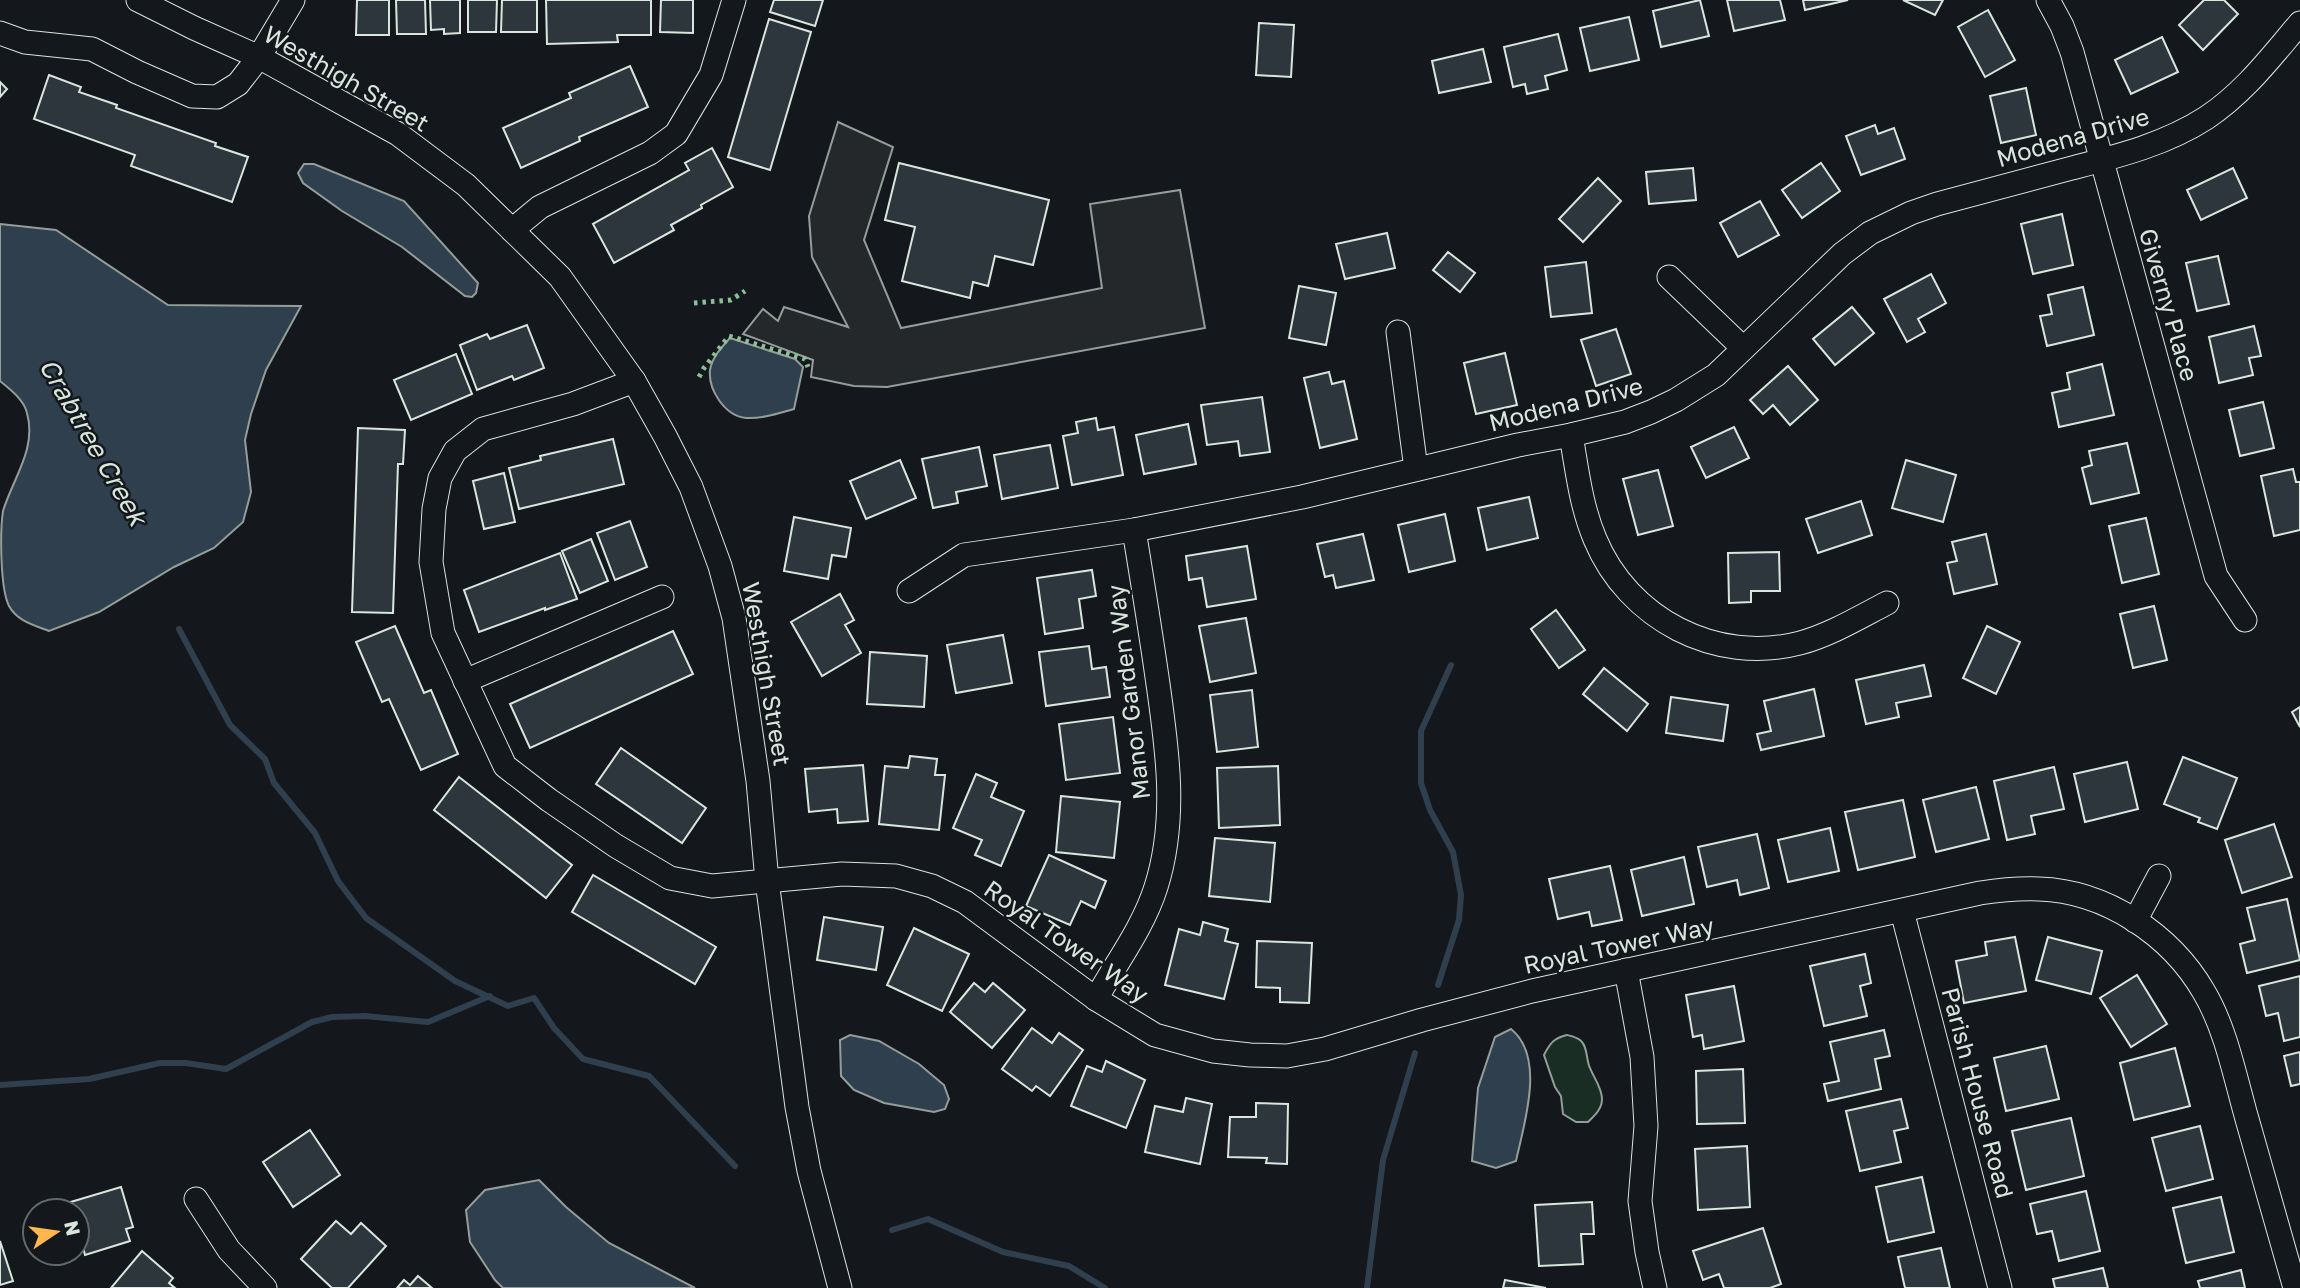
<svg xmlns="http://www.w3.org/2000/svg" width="2300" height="1288" font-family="'Golos Text',sans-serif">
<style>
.green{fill:#1a2d24;stroke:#939e99;stroke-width:2}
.parking{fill:#24282b;stroke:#939e99;stroke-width:2}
.water{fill:#2f3f4d;stroke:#939e99;stroke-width:2}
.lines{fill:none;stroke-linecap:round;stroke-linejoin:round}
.stream{stroke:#2f3f4d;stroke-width:6}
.building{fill:#2c363c;stroke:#d8e6dc;stroke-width:2}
.minor-casing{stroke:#d8e6dc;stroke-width:25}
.minor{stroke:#14181c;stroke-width:23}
.hedge{stroke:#8ac095;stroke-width:5;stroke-dasharray:3.5 5;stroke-linecap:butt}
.labels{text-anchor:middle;stroke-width:5;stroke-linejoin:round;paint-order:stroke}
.street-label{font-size:24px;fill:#d8e6dc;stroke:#14181c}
.water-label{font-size:26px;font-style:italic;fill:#d8e6dc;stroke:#14181c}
</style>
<rect width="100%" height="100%" fill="#14181c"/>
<!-- green -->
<path class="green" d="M1567,1035C1572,1036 1578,1037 1582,1042C1588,1049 1586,1060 1590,1068C1594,1078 1602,1088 1602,1099C1602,1109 1595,1115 1588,1122H1576L1563,1114L1561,1096L1555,1087L1544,1055C1550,1043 1554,1038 1567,1035Z"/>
<!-- parking -->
<path class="parking" d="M838,122L893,147L864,240L901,328L1102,288L1090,204L1180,190L1205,328L887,387L854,386L811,377L813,360L743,334L763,309L778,321L784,307L848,327L812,257L809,216Z"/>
<!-- water -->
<g class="water">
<path d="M304,164H314L404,201L478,283L476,293L472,297L465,296L402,247L342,211L303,183L298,173Z"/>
<path d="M0,224L56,230L168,305L301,306L266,370L251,414L245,440L251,492L243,522L214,548L174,567L99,612L49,631C34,625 17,621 9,606C0,588 0,531 3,511C13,478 37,449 27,413C24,400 10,389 0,381Z"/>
<path d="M730,338L795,359L803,367L794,409C779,413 762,419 746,418C725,416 708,390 710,370C712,357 722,347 730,338Z"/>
<path d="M1511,1029C1546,1057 1524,1124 1516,1161L1496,1168L1472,1161L1478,1088L1495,1037Z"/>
<path d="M850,1035L879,1041L919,1064L944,1085L949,1099L945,1109L934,1112L884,1103L854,1090L841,1076L840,1040Z"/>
<path d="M539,1180L566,1207L609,1243L695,1288H503L495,1280L470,1242L466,1210L485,1190Z"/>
</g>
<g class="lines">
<!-- stream -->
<g class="stream">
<path d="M179,629L230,725L265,759L274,783L315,833L338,881L366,918L455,981L508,1006L534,998L554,1028L583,1059L649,1076L735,1166"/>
<path d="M1438,985L1459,920L1461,895L1453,852L1430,810L1421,783V731L1451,665"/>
<path d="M0,1085L89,1079L160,1063H186L226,1069L312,1022L332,1017L365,1016L428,1022L490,996"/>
<path d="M892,1230L928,1219L1003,1252L1069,1266L1105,1288"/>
<path d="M1367,1288L1383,1160L1415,1053"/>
</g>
</g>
<!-- building -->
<g class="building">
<path d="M357,0H389V35H356Z"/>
<path d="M396,0H425L426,34H397Z"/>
<path d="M430,0H460V33L444,34V29L431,30Z"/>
<path d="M468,0H497L496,32H468Z"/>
<path d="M502,0H537V32H501Z"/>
<path d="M546,0H651V35H617L618,42L547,44Z"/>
<path d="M661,0H693V33L660,32Z"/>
<path d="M774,0H823L815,26L770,12Z"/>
<path d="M1700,0L1709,36L1661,47L1653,11Z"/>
<path d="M1727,0H1780L1785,20L1734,31Z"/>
<path d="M1803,0H1848L1805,10Z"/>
<path d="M1903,0H1943L1935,15Z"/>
<path d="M2204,0H2224L2238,14L2203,50L2179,25Z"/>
<path d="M1988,10L2015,60L1985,77L1958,27Z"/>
<path d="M1629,17L1639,60L1590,71L1580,28Z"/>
<path d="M769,19L811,32L770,170L728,157Z"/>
<path d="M1259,23L1294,25L1291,77L1256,75Z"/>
<path d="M1558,34L1567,70L1545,76L1548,89L1527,94L1525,84L1513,87L1504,47Z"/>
<path d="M2162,37L2178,72L2131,94L2115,60Z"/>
<path d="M1483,49L1491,82L1439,93L1432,61Z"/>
<path d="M630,66L648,107L579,137L580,141L521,168L503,128L571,98L569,93Z"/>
<path d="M49,75L81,87L79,92L117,105L116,108L216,143L215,146L248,157L232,202L131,166L135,155L34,119Z"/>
<path d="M0,82L7,89L0,97Z"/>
<path d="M2026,88L2036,135L2001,143L1990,96Z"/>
<path d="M1875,125L1878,134L1894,128L1905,159L1861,175L1846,136Z"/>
<path d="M712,148L733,187L701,205L702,208L671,225L674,230L614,263L593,224L689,170L685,163Z"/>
<path d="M899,163L1049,200L1033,265L995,256L988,286L973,282L970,298L902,281L915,227L885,220Z"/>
<path d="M1821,163L1840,191L1802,218L1782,190Z"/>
<path d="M1693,168L1696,200L1649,204L1646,172Z"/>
<path d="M2233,168L2247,198L2201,220L2187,190Z"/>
<path d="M1598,178L1621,201L1583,242L1559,219Z"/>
<path d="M1760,201L1779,235L1738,257L1720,223Z"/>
<path d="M2062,214L2073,265L2033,274L2021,224Z"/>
<path d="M1387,233L1395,268L1345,279L1336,244Z"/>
<path d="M1448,252L1475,273L1460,292L1433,270Z"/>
<path d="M2218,256L2229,304L2197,311L2186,263Z"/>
<path d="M1586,262L1592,313L1551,317L1545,267Z"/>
<path d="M1931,274L1946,303L1918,319L1925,332L1907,342L1884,299Z"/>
<path d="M1299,286L1336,293L1326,345L1289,338Z"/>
<path d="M2083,287L2094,335L2047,346L2040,316L2052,314L2048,295Z"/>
<path d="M1852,307L1874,333L1835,365L1813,339Z"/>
<path d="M527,325L544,368L514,380L512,376L477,390L460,345L487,334L490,339Z"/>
<path d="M2254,326L2261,356L2249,358L2253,375L2219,383L2209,337Z"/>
<path d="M1616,329L1631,374L1596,386L1581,340Z"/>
<path d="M1505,353L1517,405L1476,414L1464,363Z"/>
<path d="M456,354L472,394L411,420L394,380Z"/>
<path d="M2102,364L2114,415L2059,427L2052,393L2070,389L2067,373Z"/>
<path d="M1788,366L1818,400L1790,425L1773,405L1763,414L1750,400Z"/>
<path d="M1329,372L1332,384L1344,381L1357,439L1320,448L1304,378Z"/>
<path d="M1262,397L1270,452L1240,456L1238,441L1207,445L1201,405Z"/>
<path d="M2263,402L2274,448L2240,456L2229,410Z"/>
<path d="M1096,418L1098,430L1114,427L1123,475L1072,485L1063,436L1078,433L1076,422Z"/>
<path d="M1188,424L1196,464L1144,474L1136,435Z"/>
<path d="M1734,427L1749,458L1706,478L1691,447Z"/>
<path d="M358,428L405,430L403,464H398L393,613L352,612Z"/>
<path d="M613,439L624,484L519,509L509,468L541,460L540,456Z"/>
<path d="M2127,443L2139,493L2091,504L2082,468L2092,465L2089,451Z"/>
<path d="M1050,445L1058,488L1002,499L994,455Z"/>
<path d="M979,447L987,486L956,492L958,503L933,508L922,459Z"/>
<path d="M900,460L916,498L866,519L850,481Z"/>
<path d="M1906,460L1956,475L1943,522L1892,508Z"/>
<path d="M2293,469L2296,482H2300V530L2274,536L2261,476Z"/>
<path d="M1658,470L1673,526L1638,535L1623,479Z"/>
<path d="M504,473L515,522L484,529L473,481Z"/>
<path d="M1529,497L1538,538L1487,550L1478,508Z"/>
<path d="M1861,501L1872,535L1818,553L1806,519Z"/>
<path d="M1445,514L1455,561L1409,572L1398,525Z"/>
<path d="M794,517L851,528L846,557L832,555L828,579L784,571Z"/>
<path d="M2146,518L2159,574L2122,583L2109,526Z"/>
<path d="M630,521L647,567L615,580L597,533Z"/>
<path d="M1363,534L1374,580L1336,588L1333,575L1325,577L1317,544Z"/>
<path d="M1986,534L1997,584L1954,594L1947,563L1957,561L1952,542Z"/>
<path d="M591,539L608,581L580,593L562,551Z"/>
<path d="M1247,546L1256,599L1207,607L1202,578L1189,580L1186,556Z"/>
<path d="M1779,552L1780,591H1751V602L1729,603L1728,553Z"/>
<path d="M560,553L577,599L545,610V608L479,632L464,590Z"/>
<path d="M1092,570L1096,596L1079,599L1083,628L1045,634L1037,578Z"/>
<path d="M840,594L854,620L845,625L861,653L822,676L791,622Z"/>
<path d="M2154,606L2167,660L2133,668L2120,614Z"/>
<path d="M1556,610L1585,650L1559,668L1531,629Z"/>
<path d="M1246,618L1256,673L1210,682L1199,626Z"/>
<path d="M395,626L424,693L431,690L458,754L421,770L389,699L382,702L356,642Z"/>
<path d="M1987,626L2020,642L1996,694L1963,678Z"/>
<path d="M673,631L693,674L530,748L510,704Z"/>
<path d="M1003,635L1012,683L956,693L947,645Z"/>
<path d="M1089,646L1092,669L1106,667L1110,697L1046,706L1039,652Z"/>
<path d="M870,652L927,656L924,707L867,704Z"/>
<path d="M1924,665L1931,696L1896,703L1899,717L1866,724L1856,680Z"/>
<path d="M1604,668L1648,704L1627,731L1583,694Z"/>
<path d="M1814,689L1824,736L1761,750L1757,734L1771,731L1764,701Z"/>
<path d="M1252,690L1258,747L1217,752L1210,695Z"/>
<path d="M1671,697L1728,705L1723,741L1666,733Z"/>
<path d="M2300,707V727L2292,712Z"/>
<path d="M1113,717L1120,773L1066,780L1059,724Z"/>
<path d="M621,748L706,808L682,843L596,784Z"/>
<path d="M910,756L937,759L935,775H945L939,830L879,824L885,766L908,768Z"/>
<path d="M2183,757L2237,778L2217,829L2198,822L2200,818L2164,804Z"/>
<path d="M2127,762L2138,809L2085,822L2074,774Z"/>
<path d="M863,765L868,821L838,823L837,809L809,812L805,769Z"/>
<path d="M1278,766L1280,825L1219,828L1217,768Z"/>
<path d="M2054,767L2064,809L2031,816L2035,834L2007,840L1994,781Z"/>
<path d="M976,774L997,783L991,797L1024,811L1001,866L975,855L982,840L953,828Z"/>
<path d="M459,777L572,865L546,898L434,810Z"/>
<path d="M1976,787L1989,839L1936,852L1923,800Z"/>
<path d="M1061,796L1120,802L1114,858L1056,852Z"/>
<path d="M1903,800L1915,857L1858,870L1845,812Z"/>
<path d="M2274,824L2292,877L2242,893L2225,840Z"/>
<path d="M1830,828L1839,871L1788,882L1778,840Z"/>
<path d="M1757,834L1769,888L1740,895L1737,880L1707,887L1698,847Z"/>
<path d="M1215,838L1275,843L1270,902L1209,896Z"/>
<path d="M1049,855L1106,881L1095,908L1081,901L1070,925L1026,906Z"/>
<path d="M1684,857L1694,904L1642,916L1631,870Z"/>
<path d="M1610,866L1622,920L1592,926L1589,912L1558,919L1549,879Z"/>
<path d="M593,875L716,947L695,984L572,912Z"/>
<path d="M2287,899L2300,960L2247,973L2240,944L2255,940L2247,908Z"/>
<path d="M824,917L883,927L876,970L817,960Z"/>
<path d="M1203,922L1228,929L1225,941L1238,944L1224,999L1165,985L1179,929L1200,935Z"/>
<path d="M914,928L969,954L942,1011L887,985Z"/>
<path d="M2015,937L2026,991L1964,1003L1956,961L1987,955L1985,942Z"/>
<path d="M2048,937L2102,951L2091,994L2036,980Z"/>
<path d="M1257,941L1312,943L1309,1003L1280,1002V988L1256,987Z"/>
<path d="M1865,954L1871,983L1860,986L1867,1016L1824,1026L1810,966Z"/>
<path d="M2137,975L2167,1024L2131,1047L2100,998Z"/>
<path d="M2300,976V1037L2284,1041L2278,1013L2266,1016L2259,986Z"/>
<path d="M974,983L985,992L993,983L1025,1010L992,1048L950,1012Z"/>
<path d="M1734,986L1744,1041L1704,1049L1702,1035L1693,1037L1686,995Z"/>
<path d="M1032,1028L1052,1043L1059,1033L1083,1050L1050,1096L1036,1086L1032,1091L1002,1069Z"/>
<path d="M1884,1030L1890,1056L1875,1059L1881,1089L1828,1101L1824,1084L1839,1081L1830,1042Z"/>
<path d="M2046,1046L2059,1099L2006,1111L1994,1058Z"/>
<path d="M2175,1048L2190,1106L2134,1120L2120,1063Z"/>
<path d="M2300,1052V1084L2291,1086L2284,1056Z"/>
<path d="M1106,1061L1145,1080L1126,1128L1071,1106L1087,1066L1102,1072Z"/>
<path d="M1743,1069L1745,1123L1697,1124L1696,1071Z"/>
<path d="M1186,1098L1212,1104L1200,1164L1145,1152L1155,1106L1183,1112Z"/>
<path d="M1901,1099L1908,1128L1894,1131L1901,1162L1860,1171L1846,1111Z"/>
<path d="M1256,1103L1288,1104L1287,1164L1266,1163L1267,1158L1228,1157L1230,1117H1256Z"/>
<path d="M2071,1118L2084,1176L2026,1190L2012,1131Z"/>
<path d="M2200,1126L2213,1179L2166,1191L2152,1138Z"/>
<path d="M310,1130L340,1175L293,1207L263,1162Z"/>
<path d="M1747,1146L1750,1207L1698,1210L1695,1149Z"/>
<path d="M1922,1177L1934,1232L1888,1242L1876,1187Z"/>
<path d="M121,1187L133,1227L126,1229L130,1241L85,1255L81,1239L77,1240V1211H66L64,1204Z"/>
<path d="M2086,1191L2100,1251L2059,1261L2052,1231L2037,1234L2030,1204Z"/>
<path d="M2221,1197L2234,1252L2186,1263L2173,1208Z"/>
<path d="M1592,1202L1594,1234H1581L1583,1264L1539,1266L1535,1205Z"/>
<path d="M336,1221L351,1234L361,1223L386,1246L348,1288H332L301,1259Z"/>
<path d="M1763,1228L1781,1284L1770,1288H1724L1719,1274L1703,1280L1693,1251Z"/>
<path d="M0,1241L13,1281L0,1285Z"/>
<path d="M1941,1248L1950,1288H1905L1898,1257Z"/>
<path d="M142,1251L173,1278L169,1283L175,1288H111Z"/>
<path d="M2103,1268L2108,1288H2055L2053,1279Z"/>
<path d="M2241,1270L2245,1288H2200L2198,1281Z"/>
<path d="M418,1276L432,1288H397L404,1280L410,1285Z"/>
<path d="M1505,1280L1546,1288H1503Z"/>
</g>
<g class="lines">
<!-- minor casing -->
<g class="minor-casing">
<g id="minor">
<path d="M138,0L194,28L259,57L398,134L466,185L560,277L634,381L665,436L691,487L720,566L734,618L758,781L767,881L797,1107L809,1171L840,1288"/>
<path d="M2048,0L2062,26L2072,52L2216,576L2245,620"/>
<path d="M0,33L25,42L92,49L137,72L192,96L217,97L238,84L259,57L293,0"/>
<path d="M512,230L540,207L650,153L676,134L711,75L734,0"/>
<path d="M1669,277L1743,348"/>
<path d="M1398,332L1416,469"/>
<path d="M634,381L573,404L483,429L455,451L440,478L434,509L431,562L443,633L505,766L549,800L616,846L670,878L712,886L842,874L896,876L932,886L965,902L1096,999L1155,1035L1213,1051L1250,1055L1287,1056L1325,1049L1422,1020L1532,991L1980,893C2000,890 2019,888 2039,889C2106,891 2171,935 2204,992C2226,1029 2235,1077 2247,1119C2263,1175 2279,1231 2295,1288"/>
<path d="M1571,435C1577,470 1581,506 1595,539C1628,619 1716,665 1800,643C1830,635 1860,617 1887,603"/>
<path d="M909,591L964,555L1134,530L1302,497L1518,445L1571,435L1625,422L1651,412L1676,400L1716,375L1842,254L1870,233L1911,213L1937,204C1982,192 2027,180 2072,168C2118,156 2166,144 2206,118C2244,93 2271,57 2300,23"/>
<path d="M465,681L662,597"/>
<path d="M1902,911L2000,1288"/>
<path d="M2135,921L2159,876"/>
<path d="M1626,970L1642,1057L1646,1126L1640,1201L1647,1252L1655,1288"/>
<path d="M1096,999C1116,963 1143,928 1156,887C1178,818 1167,747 1157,677C1150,628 1142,579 1134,530"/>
<path d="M196,1199L229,1250L265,1288"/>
</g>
</g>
<!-- minor -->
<use href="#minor" class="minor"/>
<!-- hedge -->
<g class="hedge">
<path d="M694,303L731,300L745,291"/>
<path d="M699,377L704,368L729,336L805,359L808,367"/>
</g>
</g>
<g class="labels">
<!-- street labels -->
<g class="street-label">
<text transform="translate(346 79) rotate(30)" y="8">Westhigh Street</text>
<text transform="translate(2073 138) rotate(-16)" y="8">Modena Drive</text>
<text transform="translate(2168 305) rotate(74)" y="8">Giverny Place</text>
<text transform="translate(1566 405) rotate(-14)" y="8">Modena Drive</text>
<text transform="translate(766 674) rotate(80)" y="8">Westhigh Street</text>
<text transform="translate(1129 692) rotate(-97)" y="8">Manor Garden Way</text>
<text transform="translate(1066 942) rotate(35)" y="8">Royal Tower Way</text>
<text transform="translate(1619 946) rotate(-12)" y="8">Royal Tower Way</text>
<text transform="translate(1977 1093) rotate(75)" y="8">Parish House Road</text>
</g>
<!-- water labels -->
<g class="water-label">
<text transform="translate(93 442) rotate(60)" y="9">Crabtree Creek</text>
</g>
</g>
<!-- north arrow -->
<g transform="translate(56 1232) rotate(77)"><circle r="33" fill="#14181c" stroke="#626a69" stroke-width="2"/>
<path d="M0-5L12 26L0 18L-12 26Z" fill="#ffb74d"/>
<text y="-10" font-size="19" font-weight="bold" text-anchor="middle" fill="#d8e6dc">N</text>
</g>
</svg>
